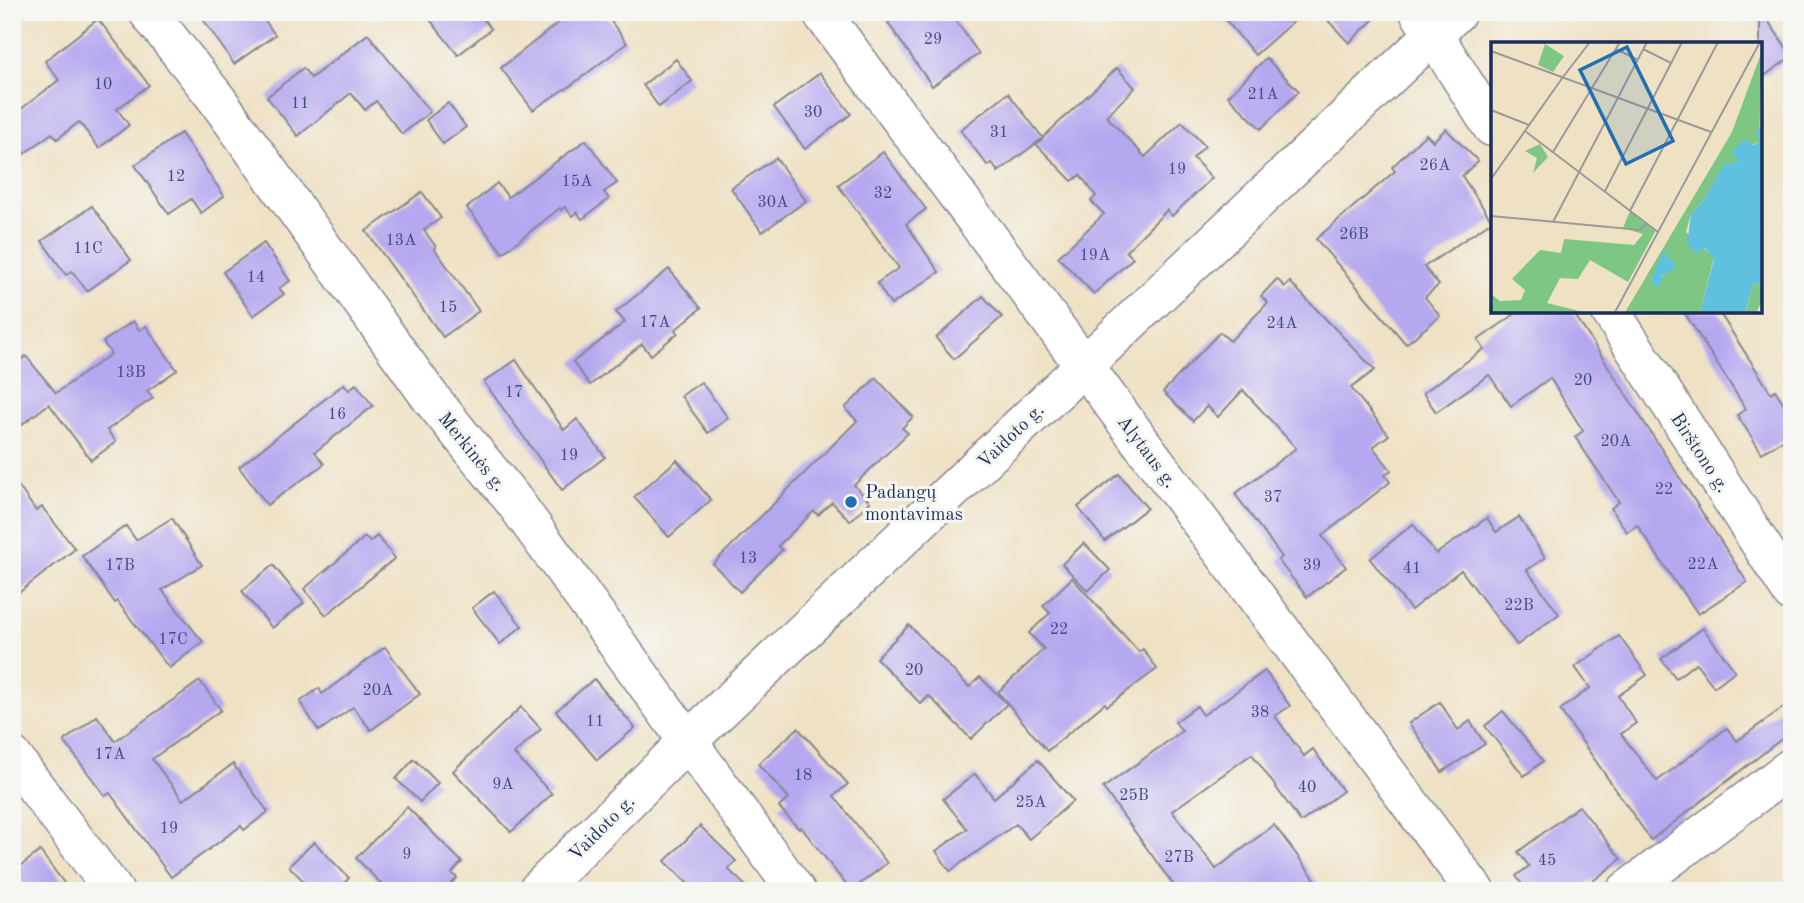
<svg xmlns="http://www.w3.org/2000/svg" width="1804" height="903" font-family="'Old Standard TT',serif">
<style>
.building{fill:#b5a7f0}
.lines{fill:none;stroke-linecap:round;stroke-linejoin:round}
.street-casing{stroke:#858891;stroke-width:41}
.secondary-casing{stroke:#858891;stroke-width:41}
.street{stroke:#fff;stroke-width:38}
.secondary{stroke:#fff;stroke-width:38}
.poi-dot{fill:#1f6fb2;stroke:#f6f6f2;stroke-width:2.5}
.labels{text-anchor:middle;stroke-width:6;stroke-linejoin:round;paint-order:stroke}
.number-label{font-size:16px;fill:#424d82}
.street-label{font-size:19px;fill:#1b2f5e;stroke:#f6f6f2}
.poi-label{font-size:19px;fill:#1b2f5e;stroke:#f6f6f2;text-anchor:start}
.inset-road{fill:none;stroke:#9a9a9b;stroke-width:2}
.view{fill:#1f6fb2;fill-opacity:0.15;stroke:#1f6fb2;stroke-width:3.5}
.inset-edge{fill:none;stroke:#1b2f5e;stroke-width:3.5}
</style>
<rect width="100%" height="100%" fill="#f6f6f2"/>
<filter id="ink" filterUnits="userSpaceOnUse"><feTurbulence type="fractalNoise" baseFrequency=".0143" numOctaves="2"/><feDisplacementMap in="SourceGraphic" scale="14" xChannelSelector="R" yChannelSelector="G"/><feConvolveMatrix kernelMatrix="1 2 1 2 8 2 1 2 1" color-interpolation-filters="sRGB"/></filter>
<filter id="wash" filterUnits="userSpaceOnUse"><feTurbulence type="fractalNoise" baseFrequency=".00686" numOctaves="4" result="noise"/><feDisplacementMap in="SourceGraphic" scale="28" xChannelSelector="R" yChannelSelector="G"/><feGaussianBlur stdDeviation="1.57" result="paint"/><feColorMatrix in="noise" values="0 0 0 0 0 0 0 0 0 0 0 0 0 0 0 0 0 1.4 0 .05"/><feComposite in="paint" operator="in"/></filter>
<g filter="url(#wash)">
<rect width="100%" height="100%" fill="#efe1c4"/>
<g id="blocks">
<!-- building -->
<g class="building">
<path d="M198,12H259L275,35L234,64Z"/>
<path d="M424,12H478L491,29L458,55Z"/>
<path d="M572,12H604L627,43L565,90L564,89L533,110L501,68Z"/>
<path d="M904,12H950L979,54L932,86L888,23Z"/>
<path d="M1219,12H1304L1255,55Z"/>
<path d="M1320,12H1381L1349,43Z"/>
<path d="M1760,12H1762L1792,56L1760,79Z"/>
<path d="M98,19L149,85L117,109L129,125L99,148L79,122L57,139L52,133L12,163V116L59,80L45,61Z"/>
<path d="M368,34L430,112L402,134L376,101L365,110L351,93L298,136L267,97L303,68L311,78Z"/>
<path d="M1266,58L1299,91L1261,129L1228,96Z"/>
<path d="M676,59L692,81L659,107L643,85Z"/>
<path d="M1117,68L1135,88L1106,116L1145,157L1182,122L1205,146L1193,158L1212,178L1172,216L1167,210L1126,251L1133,258L1094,294L1058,257L1104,214L1091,201L1096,196L1080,175L1072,181L1036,144Z"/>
<path d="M820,73L851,114L805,149L774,107Z"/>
<path d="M1008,93L1043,138L998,172L992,163L988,166L960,130Z"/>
<path d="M448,103L466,127L443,144L426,120Z"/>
<path d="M1446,129L1478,161L1462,176L1492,221L1424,267L1439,285L1425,297L1440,316L1406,344L1316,239L1395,171L1392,167L1426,134L1433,141Z"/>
<path d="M181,133L224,196L201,213L191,199L169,214L135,165Z"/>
<path d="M586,140L617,183L604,192L609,199L582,219L577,212L572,216L565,207L561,210L560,208L503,253L467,208L497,183L508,197Z"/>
<path d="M883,152L926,209L906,224L939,272L891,305L877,283L899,268L838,185Z"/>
<path d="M776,158L806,201L762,232L731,188Z"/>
<path d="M422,192L441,218L424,230L436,247L434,248L479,311L443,337L366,231Z"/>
<path d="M92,206L131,260L87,291L72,271L66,275L42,241Z"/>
<path d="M264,243L290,281L279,288L284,294L253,316L223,272Z"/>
<path d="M669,269L701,308L675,330L678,333L651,355L642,344L590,385L573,362L625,322L616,312Z"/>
<path d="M1277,279L1285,287L1290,282L1375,370L1351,388L1389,435L1373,447L1391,470L1385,475L1390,482L1322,536L1346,567L1307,597L1278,560L1282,557L1235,494L1296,448L1243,390L1218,417L1207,406L1193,421L1163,392L1220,332L1230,341L1268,303L1261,296Z"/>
<path d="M983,296L1002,317L954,359L936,338Z"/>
<path d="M1518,312H1573L1747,582L1698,614L1680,587L1679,588L1637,525L1627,532L1611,508L1619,502L1575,437L1583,431L1550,378L1511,406L1489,375L1436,412L1423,393L1484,349L1478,340Z"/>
<path d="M1684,312H1719L1771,393L1775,390L1792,416V434L1762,453L1737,415L1746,409Z"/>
<path d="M133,321L139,330L146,326L177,370L147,391L153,398L107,430L116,442L91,460L49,404L12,432V366L26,356L56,393L111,354L103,342Z"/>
<path d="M516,360L564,430L577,419L605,457L562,490L484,382Z"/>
<path d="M876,378L913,417L902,428L908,433L854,485L870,502L850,521L832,502L818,515L814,511L778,546L782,550L740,592L713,564L857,421L845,408Z"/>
<path d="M701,382L728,418L708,433L681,396Z"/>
<path d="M344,384L349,390L356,384L373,406L315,452L324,464L267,505L239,467Z"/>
<path d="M677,460L711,500L669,537L634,497Z"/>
<path d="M1119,474L1147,508L1105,541L1078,507Z"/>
<path d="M12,477L36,511L42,507L75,549L12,598Z"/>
<path d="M1519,517L1545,558L1527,570L1559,614L1517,645L1461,570L1411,610L1370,559L1413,524L1436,554L1487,518L1496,532Z"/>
<path d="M172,518L202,565L162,590L203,642L169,668L117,601L115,603L82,556L126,526L136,540Z"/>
<path d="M377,536L395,558L326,615L304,589L365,537L370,542Z"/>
<path d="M1084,543L1110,570L1088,591L1062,564Z"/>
<path d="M273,565L304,603L272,628L242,591Z"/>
<path d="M1072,578L1139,652L1143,649L1157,669L1107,706L1105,703L1047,751L998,692L1044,649L1029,633L1050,613L1043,606Z"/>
<path d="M494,591L522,626L500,644L472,608Z"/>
<path d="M909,625L969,687L980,677L1007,704L971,739L929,696L921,704L876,658Z"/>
<path d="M1703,628L1735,671L1714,687L1696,663L1676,678L1661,659Z"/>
<path d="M1619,636L1647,675L1618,696L1636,723L1621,734L1657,781L1727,728L1737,741L1792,701V731L1651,840L1560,710L1590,688L1575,667Z"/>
<path d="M385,647L420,694L371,730L353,707L319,731L300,702L319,688L322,694Z"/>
<path d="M1265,671L1290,706L1275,716L1304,756L1313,749L1343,791L1301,822L1252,754L1172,811L1216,869L1274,825L1324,891H1178L1103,788L1182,731L1175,722L1197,706L1203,715Z"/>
<path d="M594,679L635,728L597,760L556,711Z"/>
<path d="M200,681L221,710L152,759L183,800L233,764L268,812L244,830L241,826L171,877L110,793L105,796L64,741L97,716L115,741Z"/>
<path d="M1440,702L1458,730L1470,721L1485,744L1442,772L1409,723Z"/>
<path d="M521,707L541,729L514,754L552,794L511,832L453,771Z"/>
<path d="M1503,711L1543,761L1524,776L1485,726Z"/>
<path d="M798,728L848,784L834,796L887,863L851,891L801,827L799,829L779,807L789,798L758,764Z"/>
<path d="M414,759L438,783L420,802L396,779Z"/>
<path d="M1038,760L1073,801L1029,839L1016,824L950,871L936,851L967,829L943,799L975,774L994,798Z"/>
<path d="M1579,806L1621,859L1580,891H1527L1516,876L1529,866L1518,852Z"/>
<path d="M407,807L462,862L452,873L457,878L444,891H388L356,858Z"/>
<path d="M700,826L736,861L728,869L751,891H695L665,861Z"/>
<path d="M314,842L349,878L337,891H313L289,866Z"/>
<path d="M40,851L70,891H12V873Z"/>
</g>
</g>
</g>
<g filter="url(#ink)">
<use href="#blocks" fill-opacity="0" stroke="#858891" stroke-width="2"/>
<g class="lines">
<!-- street casing -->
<g class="street-casing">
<g id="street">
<path d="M148,12L216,98L430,397L514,501L796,891"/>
<path d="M821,12L1475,891"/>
<path d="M1419,12L1492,127"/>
<path d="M1611,312L1792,593"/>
<path d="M12,756L114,891"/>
<path d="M1626,891L1792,767"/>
</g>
</g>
<!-- secondary casing -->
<g class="secondary-casing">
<path id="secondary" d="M537,891L688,741L1457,12"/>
</g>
<!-- street -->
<use href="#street" class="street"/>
<!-- secondary -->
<use href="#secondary" class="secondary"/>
</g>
</g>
<!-- markers -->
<circle class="poi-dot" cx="851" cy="502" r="7"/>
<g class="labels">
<!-- number labels -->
<g class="number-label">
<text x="933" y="44">29</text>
<text x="103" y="89">10</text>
<text x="1263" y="99">21A</text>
<text x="300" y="108">11</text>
<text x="813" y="117">30</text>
<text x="999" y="137">31</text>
<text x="1435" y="170">26A</text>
<text x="1177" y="174">19</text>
<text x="176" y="181">12</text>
<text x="577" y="186">15A</text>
<text x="883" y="198">32</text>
<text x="773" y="207">30A</text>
<text x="1354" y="239">26B</text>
<text x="401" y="245">13A</text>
<text x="88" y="253">11C</text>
<text x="1095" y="260">19A</text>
<text x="256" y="282">14</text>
<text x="448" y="312">15</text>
<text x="655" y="327">17A</text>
<text x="1282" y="328">24A</text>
<text x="131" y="377">13B</text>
<text x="1583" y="385">20</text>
<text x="514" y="397">17</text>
<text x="337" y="419">16</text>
<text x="1616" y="446">20A</text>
<text x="569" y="460">19</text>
<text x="1664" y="494">22</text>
<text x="1273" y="502">37</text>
<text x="748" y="563">13</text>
<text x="1703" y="569">22A</text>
<text x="120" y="570">17B</text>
<text x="1312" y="570">39</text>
<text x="1412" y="573">41</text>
<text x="1519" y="610">22B</text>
<text x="1059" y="634">22</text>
<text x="173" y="644">17C</text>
<text x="914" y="675">20</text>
<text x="378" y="695">20A</text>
<text x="1260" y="717">38</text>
<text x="595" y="726">11</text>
<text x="110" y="759">17A</text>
<text x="803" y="780">18</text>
<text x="503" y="789">9A</text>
<text x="1307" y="792">40</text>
<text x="1134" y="800">25B</text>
<text x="1031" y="807">25A</text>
<text x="169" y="833">19</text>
<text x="407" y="859">9</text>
<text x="1179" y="862">27B</text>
<text x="1547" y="865">45</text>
</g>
<!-- street labels -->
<g class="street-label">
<text transform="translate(1010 435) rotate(-44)" y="7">Vaidoto g.</text>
<text transform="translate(473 451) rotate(51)" y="7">Merkinės g.</text>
<text transform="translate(1148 451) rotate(53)" y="7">Alytaus g.</text>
<text transform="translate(1701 452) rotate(57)" y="7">Birštono g.</text>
<text transform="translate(601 827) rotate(-45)" y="7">Vaidoto g.</text>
</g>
<!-- poi labels -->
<g class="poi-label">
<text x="865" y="498">Padangų<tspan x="865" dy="22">montavimas</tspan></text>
</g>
</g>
<!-- overview -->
<g transform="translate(1491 42)">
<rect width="271" height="271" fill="#efe1c4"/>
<path d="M54,2L73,14L62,30L47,23ZM271,9L268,100L242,110L247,119L232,124L213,158L200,172L195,190L223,215L209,271L133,272L241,90ZM173,212L185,224L173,234L167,231L172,235L160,238ZM49,102L57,115L42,131L46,116L34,109ZM139,169L165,188L137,240L99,218L87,237L69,236L56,261L96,271L0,270V252L9,259L30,258L34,248L21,237L49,208L70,211L73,197L143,203L152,192L132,186ZM271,241V259L265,271L254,272L262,242Z" fill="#7dc683" fill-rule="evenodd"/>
<path d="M272,82L271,241L262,242L254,271H209L223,217L214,206L205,211L196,203L200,172L213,158L232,123L247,119L241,110L249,101L255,97L262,103L268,100L266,87ZM172,210L186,224L173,234L167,231L172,235L167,246L160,238Z" fill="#5fc1dd"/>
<path class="inset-road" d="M125,7L147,18M152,7L180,21M0,9L220,90M72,35L99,0M0,68L38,83M34,89L167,190M62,110L129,0M0,137L72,35M114,149L191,0M139,169L227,0M0,174L149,188L156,181M62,180L156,0M123,272L269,0"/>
<path class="view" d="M136,5L182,99L135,122L89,28Z"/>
<rect width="271" height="271" class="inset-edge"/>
</g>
<!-- margin -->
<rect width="1804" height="903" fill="none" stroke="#f6f6f2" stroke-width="42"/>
</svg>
